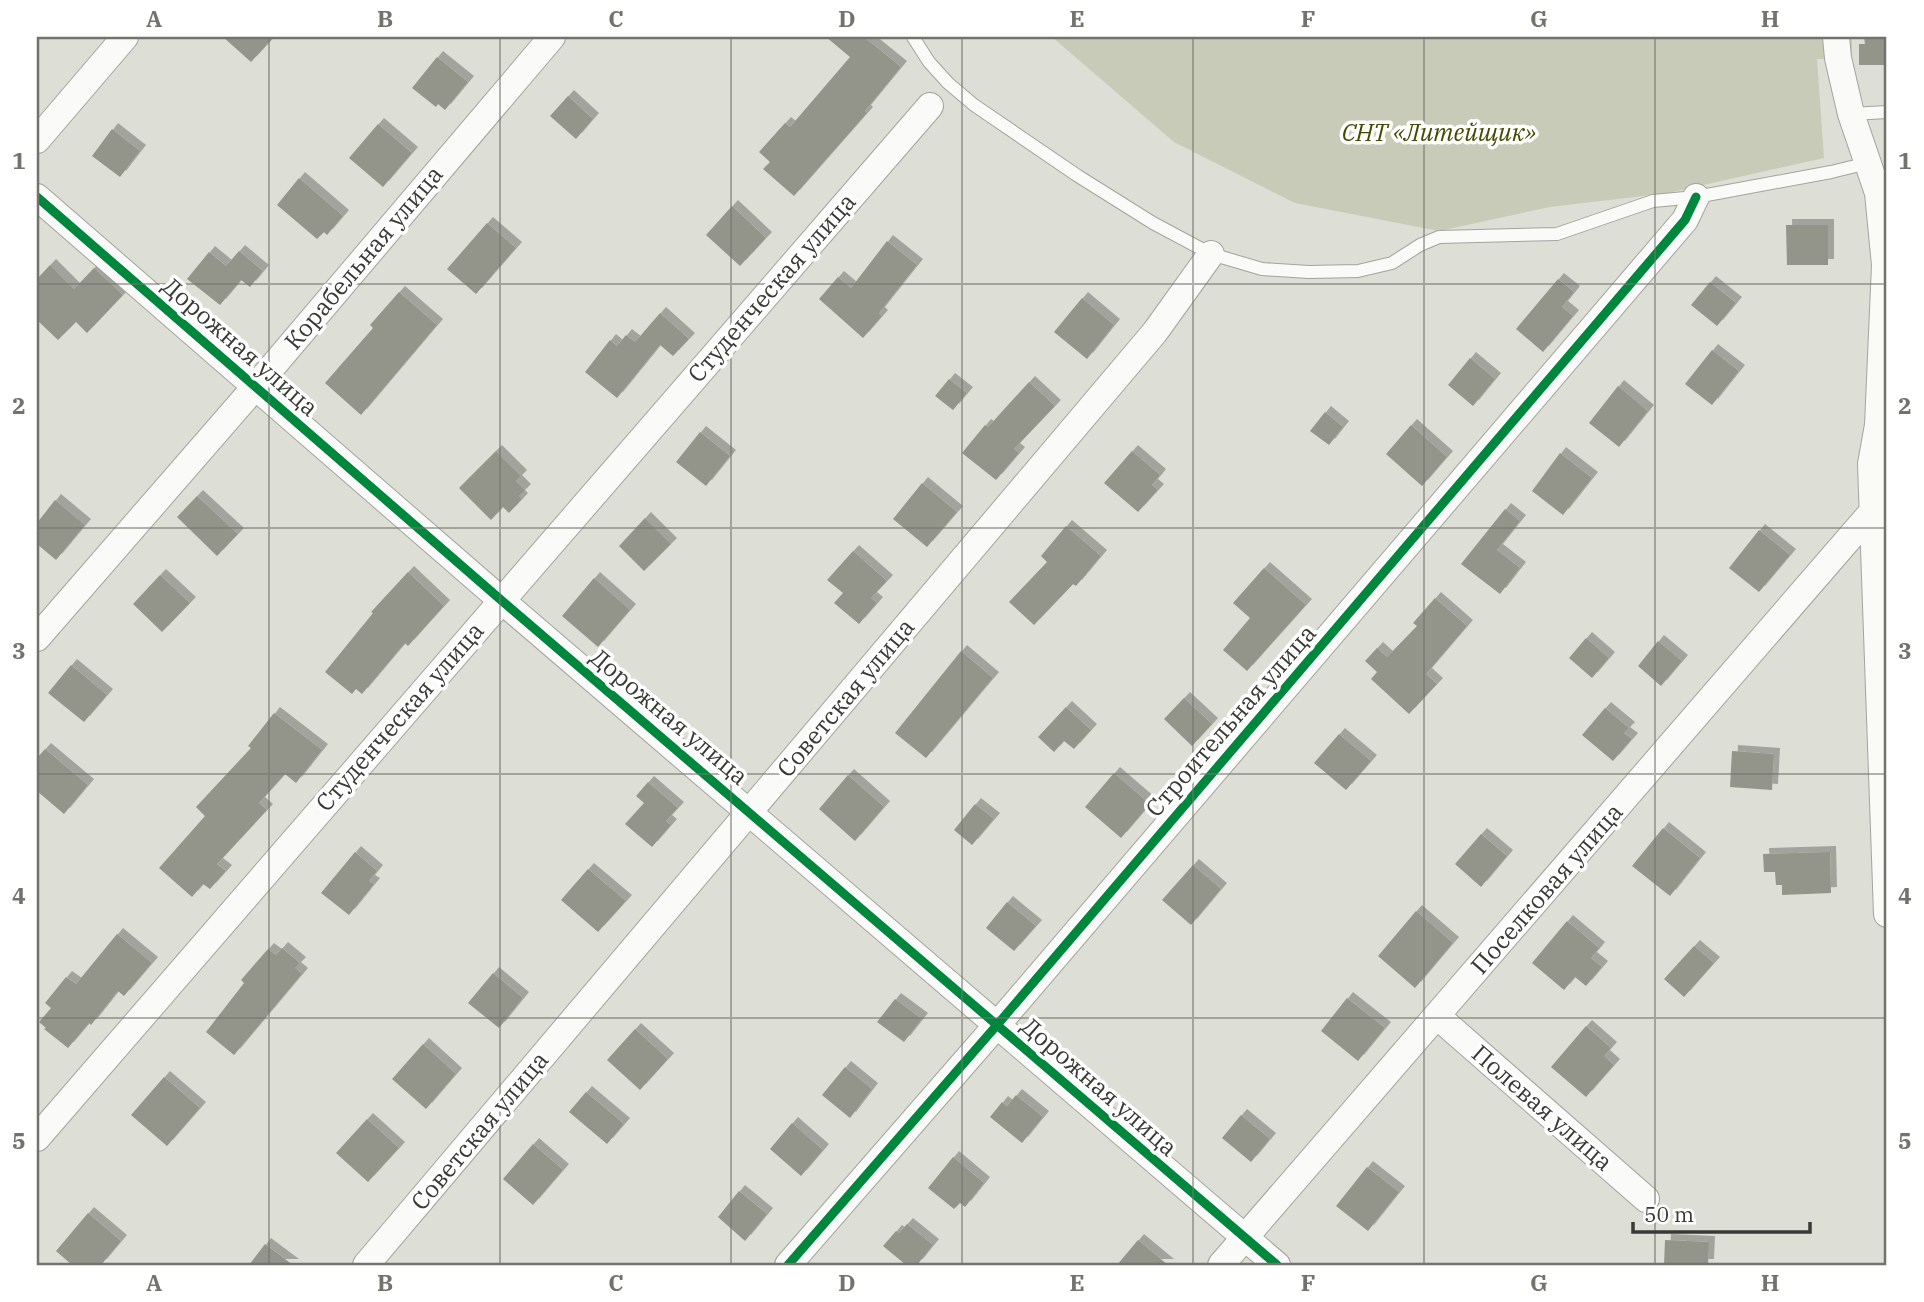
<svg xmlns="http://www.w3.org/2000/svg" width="1924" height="1302" font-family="'IBM Plex Serif',serif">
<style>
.green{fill:#c9cbb9}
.building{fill:#93958a;filter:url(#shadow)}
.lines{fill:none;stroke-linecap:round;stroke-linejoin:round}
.lane-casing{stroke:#a3a49e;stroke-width:14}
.street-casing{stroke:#a3a49e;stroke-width:28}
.lane{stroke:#fafaf9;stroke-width:12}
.street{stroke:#fafaf9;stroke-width:26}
.cycleway-casing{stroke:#fff;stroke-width:13}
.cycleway{stroke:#00873e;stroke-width:9}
.grid{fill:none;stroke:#72736d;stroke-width:2;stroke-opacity:0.55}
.labels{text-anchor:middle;stroke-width:7;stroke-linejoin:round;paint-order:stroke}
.park-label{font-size:24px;font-style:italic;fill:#454901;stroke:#fff}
.street-label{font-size:24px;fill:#393a35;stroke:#fff}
.neatline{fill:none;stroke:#72736d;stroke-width:2.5}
.grid-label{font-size:23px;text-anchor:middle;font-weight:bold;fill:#72736d}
</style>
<defs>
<filter id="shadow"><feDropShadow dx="6" dy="-6" stdDeviation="0" flood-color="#0004"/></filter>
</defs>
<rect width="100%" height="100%" fill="#ddded6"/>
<!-- green -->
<path class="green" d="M1052,37H1852V58L1817,59L1824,158L1668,193L1550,207L1439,231L1295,203L1174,142Z"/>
<!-- building -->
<g class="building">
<path d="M223,37H274L251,62Z"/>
<path d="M826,37H864L901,67L865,111L867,113L794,196L763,169L770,162L759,152L785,123L790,127L850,57Z"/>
<path d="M1864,37H1886L1887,65H1859V44H1865Z"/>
<path d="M437,57L468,82L445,110L438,104L436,107L412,88Z"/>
<path d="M568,96L593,119L576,139L550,116Z"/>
<path d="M378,124L412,153L383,187L349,158Z"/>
<path d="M112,129L140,151L120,177L92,156Z"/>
<path d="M299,178L343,216L327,235L324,232L317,239L277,205Z"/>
<path d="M732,206L766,238L740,266L706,235Z"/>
<path d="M487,223L516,248L476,294L447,269Z"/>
<path d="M1786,225H1828V265H1787Z"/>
<path d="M887,241L917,265L879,313L882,316L863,338L819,299L838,277L851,288Z"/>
<path d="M239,251L263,271L250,287L241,280L220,305L187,279L209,252L226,266Z"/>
<path d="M50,265L74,289L94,268L123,295L87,333L76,322L58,340L37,320V279Z"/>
<path d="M1558,279L1574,292L1562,307L1573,316L1543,352L1516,329Z"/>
<path d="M1710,282L1736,303L1717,326L1691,305Z"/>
<path d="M399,292L437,325L361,415L325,383L373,328L370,325Z"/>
<path d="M1082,298L1114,325L1087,359L1054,332Z"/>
<path d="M660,313L689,339L673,356L660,345L617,398L585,372L610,340L617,346L626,335L635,342Z"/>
<path d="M1712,350L1739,371L1712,405L1685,384Z"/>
<path d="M1470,358L1495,379L1473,406L1448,385Z"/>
<path d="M949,379L967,393L953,410L935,396Z"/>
<path d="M1029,382L1055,406L1014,449L1019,453L996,480L962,453L985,425L988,427Z"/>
<path d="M1618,386L1648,411L1619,447L1589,423Z"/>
<path d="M1325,412L1343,427L1329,445L1310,431Z"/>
<path d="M1411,425L1447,457L1422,486L1386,454Z"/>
<path d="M700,432L730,456L706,486L676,462Z"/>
<path d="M496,451L521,476L516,481L525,490L519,496L522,499L509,513L503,507L491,520L459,488Z"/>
<path d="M1132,451L1160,475L1152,485L1158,490L1138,512L1104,483Z"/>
<path d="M1560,453L1592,478L1563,515L1532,491Z"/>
<path d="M922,483L957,512L927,547L893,519Z"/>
<path d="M197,496L238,534L217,556L177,517Z"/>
<path d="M55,500L85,525L56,560L37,544V523Z"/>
<path d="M1505,509L1520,521L1497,550L1520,568L1500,594L1461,564Z"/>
<path d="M645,518L671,544L644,571L619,546Z"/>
<path d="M1066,526L1101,556L1076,586L1073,584L1034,625L1009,602L1047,562L1041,556Z"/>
<path d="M1759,530L1790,555L1759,592L1729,568Z"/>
<path d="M853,551L887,581L871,598L877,603L859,624L834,603L843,593L827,580Z"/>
<path d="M1264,568L1306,605L1247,671L1223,650L1250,618L1233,603Z"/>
<path d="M408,572L444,606L408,646L405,643L362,694L356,689L352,694L325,672L373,613L371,612Z"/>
<path d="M160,575L190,603L162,632L133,604Z"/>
<path d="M594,578L630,610L598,647L562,616Z"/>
<path d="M1435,598L1467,626L1426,674L1437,684L1409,714L1371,679L1377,672L1365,661L1377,648L1387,657L1417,626L1413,623Z"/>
<path d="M1586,638L1609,658L1592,678L1569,658Z"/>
<path d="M1658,641L1682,661L1661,686L1638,666Z"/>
<path d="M961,651L993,678L926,758L895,733Z"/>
<path d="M71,665L107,695L84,722L48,693Z"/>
<path d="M1184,698L1212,724L1192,746L1164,719Z"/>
<path d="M1066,707L1091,730L1074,749L1064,741L1054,752L1038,737Z"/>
<path d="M1605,708L1629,728L1624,733L1632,739L1613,761L1582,735Z"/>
<path d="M274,713L322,750L296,783L285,774L259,803L267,810L217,864L226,871L210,889L203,884L192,897L159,868L205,816L196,807L251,748L248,746Z"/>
<path d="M1339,734L1371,761L1346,790L1314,763Z"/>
<path d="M45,749L88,785L64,814L37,791V758Z"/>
<path d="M1732,751L1774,754L1772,790L1730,787Z"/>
<path d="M1114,773L1150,804L1121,838L1085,807Z"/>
<path d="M848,775L884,807L855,841L819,809Z"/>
<path d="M648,782L678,808L666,821L671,825L652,847L625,824L644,803L636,796Z"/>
<path d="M975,804L994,819L972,845L954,830Z"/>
<path d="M1663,828L1700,858L1670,896L1632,866Z"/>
<path d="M1481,834L1507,856L1481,887L1455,864Z"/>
<path d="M355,852L377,871L369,881L374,884L349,915L321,893Z"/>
<path d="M1830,852L1831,893L1782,895V885H1776L1775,872H1764L1763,854Z"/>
<path d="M1193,865L1221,889L1191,925L1162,900Z"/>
<path d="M588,869L626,901L598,932L561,900Z"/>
<path d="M1007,902L1036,926L1014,951L986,928Z"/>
<path d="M1416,911L1453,943L1415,988L1378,956Z"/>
<path d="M1567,921L1599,948L1591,958L1602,967L1586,986L1575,977L1564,990L1532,963Z"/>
<path d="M117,934L152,963L124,996L118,991L91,1025L89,1023L68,1048L44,1029L46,1028L39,1022L51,1008L45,1003L66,977L76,984Z"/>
<path d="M1694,946L1714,963L1684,997L1664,979Z"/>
<path d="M282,948L300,963L295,968L302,974L234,1055L206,1032L244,983L241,980L268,949L276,955Z"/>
<path d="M493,973L523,998L499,1028L468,1003Z"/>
<path d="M1347,998L1385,1028L1358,1061L1321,1031Z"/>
<path d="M895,999L922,1019L904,1042L877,1022Z"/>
<path d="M1586,1026L1611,1048L1604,1056L1614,1065L1586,1097L1551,1067Z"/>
<path d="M635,1029L668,1059L640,1090L607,1060Z"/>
<path d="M423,1044L456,1074L426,1109L392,1079Z"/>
<path d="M845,1067L872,1089L850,1118L822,1095Z"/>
<path d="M164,1077L200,1108L167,1146L131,1115Z"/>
<path d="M586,1092L624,1124L607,1144L569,1112Z"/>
<path d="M1016,1095L1043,1117L1022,1143L990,1117L1002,1102L1007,1106Z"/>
<path d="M1241,1115L1270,1139L1251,1162L1222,1138Z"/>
<path d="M367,1119L399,1148L368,1182L336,1153Z"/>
<path d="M792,1123L823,1150L801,1176L770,1149Z"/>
<path d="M533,1144L563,1170L533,1205L503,1179Z"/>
<path d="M953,1157L984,1183L965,1207L960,1203L954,1209L928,1188Z"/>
<path d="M1367,1167L1399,1192L1368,1231L1336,1206Z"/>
<path d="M739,1191L767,1214L745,1241L718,1217Z"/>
<path d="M88,1213L121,1241L101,1265H72L56,1251Z"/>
<path d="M907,1224L933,1245L917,1265H906L883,1246L896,1231L899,1233Z"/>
<path d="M1138,1240L1168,1265H1117Z"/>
<path d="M1665,1240L1709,1242L1708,1265H1664Z"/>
<path d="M265,1244L293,1265H249Z"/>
</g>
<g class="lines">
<!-- lane casing -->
<g class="lane-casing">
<g id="lane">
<path d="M913,37L929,62L948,83L974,105L1078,176L1153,223L1211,254L1262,269L1309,272L1358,271L1392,263L1420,245L1439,237L1557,234L1653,201L1696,197L1831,172L1868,163"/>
<path d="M1851,114L1887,112"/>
</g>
</g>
<!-- street casing -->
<g class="street-casing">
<g id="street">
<path d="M1836,37L1838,58L1851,114L1878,193L1885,265L1878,425L1871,464L1887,914"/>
<path d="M37,140L125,37"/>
<path d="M37,197L501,600L1277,1265"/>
<path d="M37,638L256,386L552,37"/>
<path d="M1437,1016L1646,1199"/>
<path d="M37,1138L930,106"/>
<path d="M366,1265L1155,332L1211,254"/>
<path d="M788,1265L997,1025L1685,220L1696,197"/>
<path d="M1221,1265L1872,512"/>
</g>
</g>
<!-- lane -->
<use href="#lane" class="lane"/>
<!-- street -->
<use href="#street" class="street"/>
<!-- cycleway casing -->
<g class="cycleway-casing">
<g id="cycleway">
<path d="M37,197L501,600L1277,1265"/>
<path d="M788,1265L997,1025L1685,220L1696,197"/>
</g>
</g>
<!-- cycleway -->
<use href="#cycleway" class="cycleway"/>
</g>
<!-- grid -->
<path class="grid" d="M269,37V1265M500,37V1265M731,37V1265M962,37V1265M1193,37V1265M1424,37V1265M1655,37V1265M37,284H1887M37,528H1887M37,774H1887M37,1018H1887"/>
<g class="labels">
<!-- park labels -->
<g class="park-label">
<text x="1439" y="141">СНТ «Литейщик»</text>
</g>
<!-- street labels -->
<g class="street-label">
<text transform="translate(364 258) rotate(-50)" y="8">Корабельная улица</text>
<text transform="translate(772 288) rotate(-49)" y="8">Студенческая улица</text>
<text transform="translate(240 347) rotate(41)" y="8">Дорожная улица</text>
<text transform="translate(846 698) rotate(-50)" y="8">Советская улица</text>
<text transform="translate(400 717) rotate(-49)" y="8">Студенческая улица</text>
<text transform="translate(669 717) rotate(40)" y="8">Дорожная улица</text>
<text transform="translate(1231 721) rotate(-49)" y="8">Строительная улица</text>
<text transform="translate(1547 889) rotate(-49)" y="8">Поселковая улица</text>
<text transform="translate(1099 1087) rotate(41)" y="8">Дорожная улица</text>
<text transform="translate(1542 1108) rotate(41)" y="8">Полевая улица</text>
<text transform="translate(480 1131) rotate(-50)" y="8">Советская улица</text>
</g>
</g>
<!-- border -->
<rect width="1924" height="1302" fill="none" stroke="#ffffff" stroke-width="77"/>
<!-- scale -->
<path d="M1633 1222v10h177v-10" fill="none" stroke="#393a35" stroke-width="3.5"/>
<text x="1644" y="1222" font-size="21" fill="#393a35" stroke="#ffffff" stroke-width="5" paint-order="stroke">50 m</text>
<rect x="38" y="38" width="1847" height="1226" class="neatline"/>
<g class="grid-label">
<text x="154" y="27">A</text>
<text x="385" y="27">B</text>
<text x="616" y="27">C</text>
<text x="847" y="27">D</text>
<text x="1077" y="27">E</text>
<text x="1308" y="27">F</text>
<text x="1539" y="27">G</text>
<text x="1770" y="27">H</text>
<text x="19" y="169">1</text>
<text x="1905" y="169">1</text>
<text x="19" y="414">2</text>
<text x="1905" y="414">2</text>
<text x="19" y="659">3</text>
<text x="1905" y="659">3</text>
<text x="19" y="904">4</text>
<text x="1905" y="904">4</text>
<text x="19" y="1149">5</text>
<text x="1905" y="1149">5</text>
<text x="154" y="1291">A</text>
<text x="385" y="1291">B</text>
<text x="616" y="1291">C</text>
<text x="847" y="1291">D</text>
<text x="1077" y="1291">E</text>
<text x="1308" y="1291">F</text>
<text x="1539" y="1291">G</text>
<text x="1770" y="1291">H</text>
</g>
</svg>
